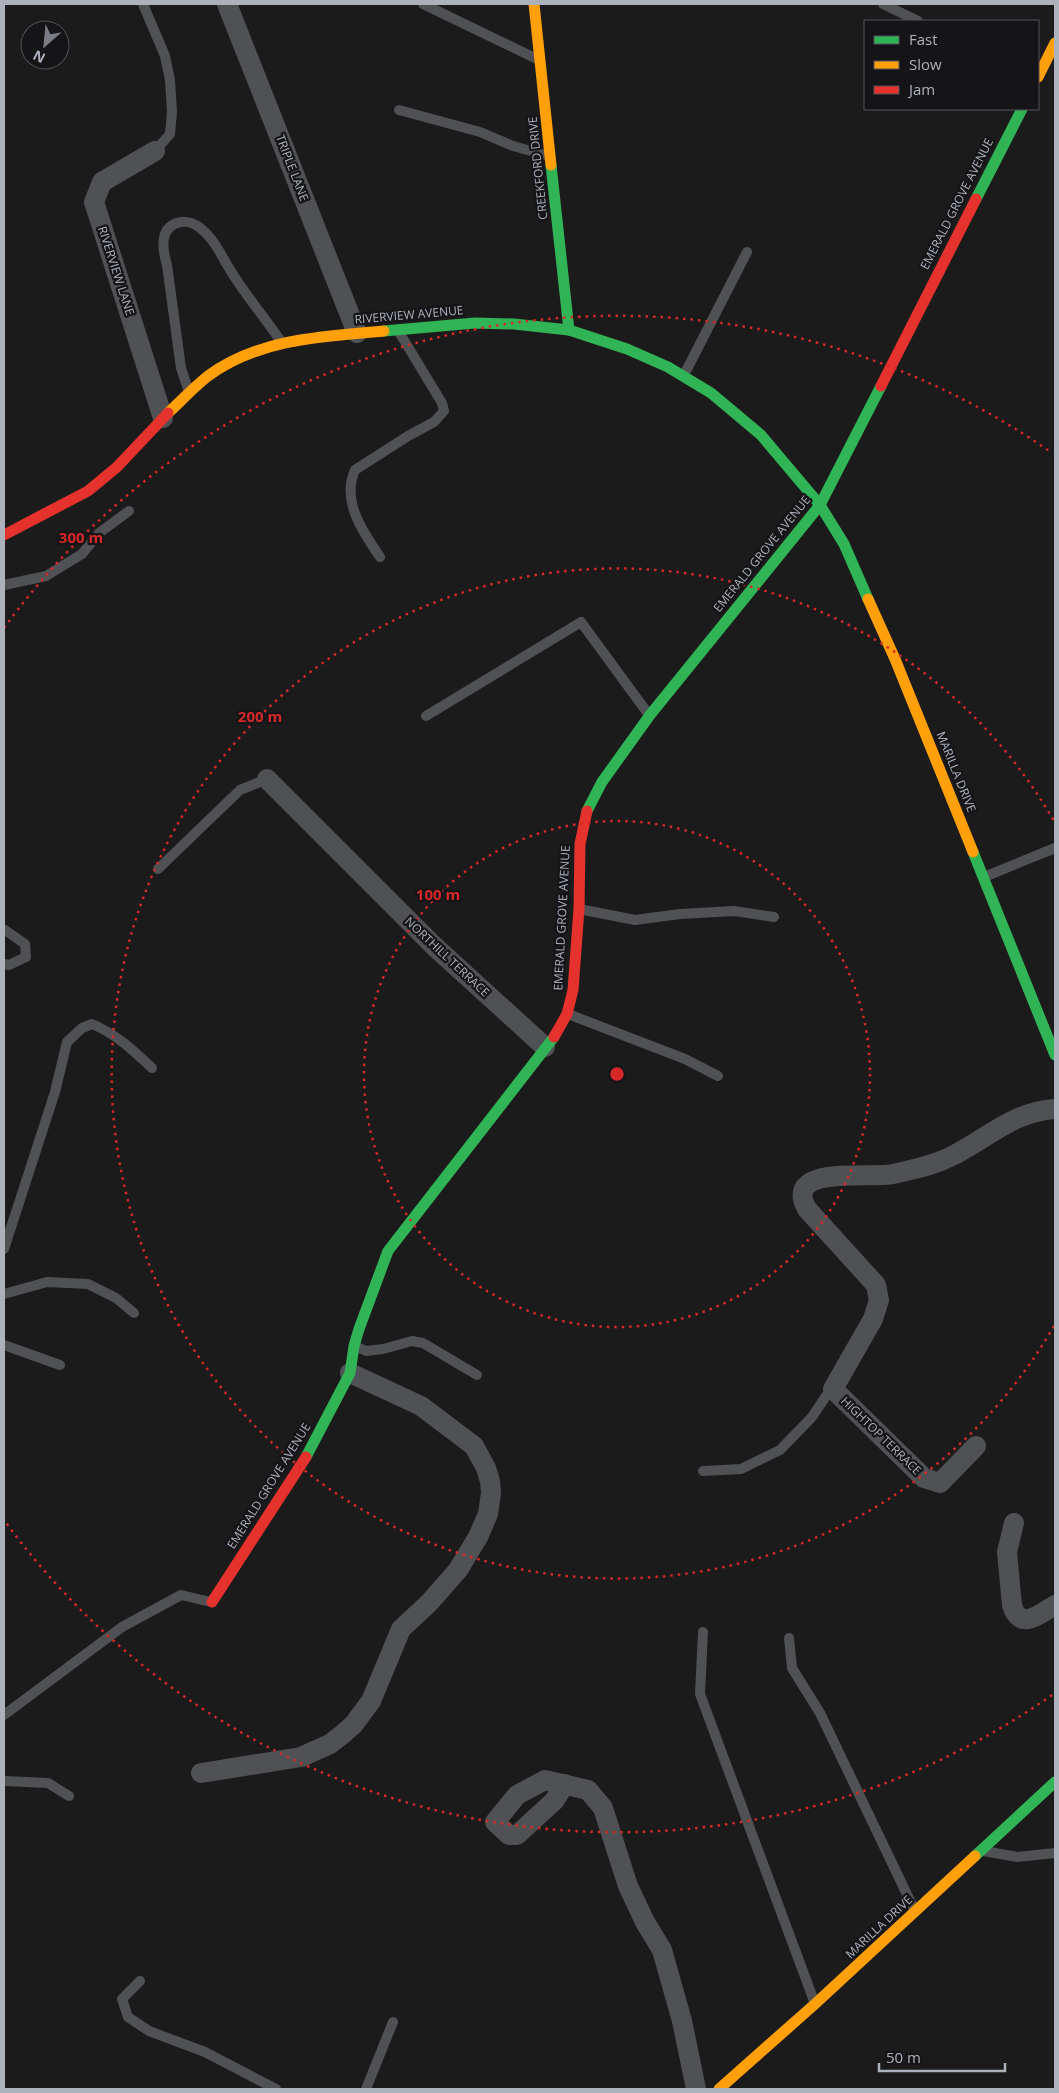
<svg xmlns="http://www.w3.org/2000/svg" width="1059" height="2093" font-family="'Open Sans',sans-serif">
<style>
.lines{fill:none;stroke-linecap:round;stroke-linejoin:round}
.lane{stroke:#4f5155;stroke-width:10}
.street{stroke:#4f5155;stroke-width:20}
.fast{stroke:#30b455;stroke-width:11}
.slow{stroke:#ff9f0a;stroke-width:11}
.jam{stroke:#e5322d;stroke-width:11}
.ring{fill:none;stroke:#d62828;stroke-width:2.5;stroke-dasharray:2.5 5}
.labels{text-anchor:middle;stroke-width:4.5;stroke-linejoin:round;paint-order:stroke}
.street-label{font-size:12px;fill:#adb1bc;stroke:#151518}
.centre{fill:#d62828;stroke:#151518;stroke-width:2.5}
.ring-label{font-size:15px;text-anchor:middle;font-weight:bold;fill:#d62828;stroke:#151518;stroke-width:4.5;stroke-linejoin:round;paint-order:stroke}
</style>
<rect width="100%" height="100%" fill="#1b1b1c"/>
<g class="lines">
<!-- lane -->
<g class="lane">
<path d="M143,4L165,56L170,80L172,112L170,134L155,151"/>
<path d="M423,4L537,59"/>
<path d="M883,4L918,21"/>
<path d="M399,110L480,132L513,146L549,156"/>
<path d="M684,375L747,252"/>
<path d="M189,392L181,368L167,265C162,248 159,226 181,222C187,221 193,223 199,227C215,239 221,256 232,273C247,297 266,319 282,343"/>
<path d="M380,557C363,532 341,501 355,470L408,436L434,422L444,411L442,403L399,332"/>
<path d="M4,585L46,576L82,554L99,533L129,511"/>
<path d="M426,716L581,622L649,715"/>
<path d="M158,869L240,790L267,779"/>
<path d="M984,877L1055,848"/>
<path d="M579,909L635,920L680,914L734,911L774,917"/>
<path d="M4,964L9,965L26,957L25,944L5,930"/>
<path d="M568,1014L685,1059L718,1076"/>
<path d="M4,1249L55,1092L67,1042L82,1028L92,1024C116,1034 133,1050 152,1068"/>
<path d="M4,1294L47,1282L88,1284L116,1298L134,1313"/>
<path d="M4,1345L60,1365"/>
<path d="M355,1346L366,1351L383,1349L412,1341L423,1343L477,1375"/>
<path d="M703,1471L741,1469L780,1450L812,1417L826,1396L833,1389"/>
<path d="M703,1632L700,1694L814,2001"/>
<path d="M789,1638L792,1668L820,1713L915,1911"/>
<path d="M4,1715L122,1627L181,1595L211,1602"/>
<path d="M4,1781L48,1783L69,1796"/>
<path d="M984,1851L1017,1857L1055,1853"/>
<path d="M140,1981L122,1999L128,2017L149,2031L205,2052L276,2089"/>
<path d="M366,2089L393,2022"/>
</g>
<!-- street -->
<g class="street">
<path d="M227,4L357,333"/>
<path d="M155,151L102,182L94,202L163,418"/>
<path d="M267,779L434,946L545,1047"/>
<path d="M976,1446L940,1483L924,1478L833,1389L873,1319L879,1300L876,1285L807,1209C782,1164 870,1179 893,1174C913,1169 933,1166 952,1156C988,1138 1012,1112 1055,1109"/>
<path d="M1014,1523L1007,1552L1012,1605C1020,1632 1040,1614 1055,1605"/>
<path d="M201,1773L301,1757L330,1744L343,1734L354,1724L371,1701L401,1629L429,1603L458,1570L478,1537L488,1514L491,1493L490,1481L486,1468L474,1446L421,1406L350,1373"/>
<path d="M565,1784L554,1801L517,1835H509L495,1822L517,1795L545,1780L588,1790L603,1808L628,1886L645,1922L662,1950L682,2021L696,2089"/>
</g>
<!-- fast -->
<g class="fast">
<path d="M551,165L569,330"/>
<path d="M976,199L1022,109"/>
<path d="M384,331L475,323L514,324L569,330L627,349L668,367L711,393L761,435L820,505L844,544L868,599"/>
<path d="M587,811L602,782L650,715L820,505L881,386"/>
<path d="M973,852L1055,1055"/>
<path d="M306,1457L350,1373L354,1346L359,1329L388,1251L554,1037"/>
<path d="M975,1856L1055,1782"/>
</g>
<!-- slow -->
<g class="slow">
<path d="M534,4L551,165"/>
<path d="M1038,77L1055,43"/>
<path d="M168,413C181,401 194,387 208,376C258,339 323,336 384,331"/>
<path d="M868,599L895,659L973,852"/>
<path d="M719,2089L815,2004L975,1856"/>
</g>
<!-- jam -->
<g class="jam">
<path d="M881,386L976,199"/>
<path d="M4,535L88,491L117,467L168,413"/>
<path d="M554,1037L567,1014L573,990L579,909L580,844L587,811"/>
<path d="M212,1602L306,1457"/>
</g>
</g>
<!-- distance rings -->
<g class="ring">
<circle cx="617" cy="1074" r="253"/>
<path d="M1054 1326A505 505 0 1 1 1054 821"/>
<path d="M1052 1695A758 758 0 0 1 4 1520M4 628A758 758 0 0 1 1052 453"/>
</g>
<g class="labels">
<!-- street labels -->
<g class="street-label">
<text transform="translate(292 168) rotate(69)" y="4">TRIPLE LANE</text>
<text transform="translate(538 168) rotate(-96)" y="4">CREEKFORD DRIVE</text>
<text transform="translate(957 204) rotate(-63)" y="4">EMERALD GROVE AVENUE</text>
<text transform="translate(116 271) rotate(72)" y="4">RIVERVIEW LANE</text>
<text transform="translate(409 315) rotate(-5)" y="4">RIVERVIEW AVENUE</text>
<text transform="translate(762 554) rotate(-51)" y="4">EMERALD GROVE AVENUE</text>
<text transform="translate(956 772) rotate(68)" y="4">MARILLA DRIVE</text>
<text transform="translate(562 918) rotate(-87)" y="4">EMERALD GROVE AVENUE</text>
<text transform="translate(447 957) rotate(43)" y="4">NORTHILL TERRACE</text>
<text transform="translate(881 1436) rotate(44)" y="4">HIGHTOP TERRACE</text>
<text transform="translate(269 1486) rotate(-58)" y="4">EMERALD GROVE AVENUE</text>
<text transform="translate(879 1927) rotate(-43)" y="4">MARILLA DRIVE</text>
</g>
</g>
<circle cx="617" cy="1074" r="8" class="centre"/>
<g class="ring-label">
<text x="81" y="543">300 m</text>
<text x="260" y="722">200 m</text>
<text x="438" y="900">100 m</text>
</g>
<!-- border -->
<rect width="1059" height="2093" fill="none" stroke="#adb1bc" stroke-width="10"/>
<!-- legend -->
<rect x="864" y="20" width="175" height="90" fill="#151518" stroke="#52535a"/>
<rect x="874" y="36" width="25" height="8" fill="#30b455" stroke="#52535a"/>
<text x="909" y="45" font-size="15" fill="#adb1bc">Fast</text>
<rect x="874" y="61" width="25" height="8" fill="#ff9f0a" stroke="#52535a"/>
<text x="909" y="70" font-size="15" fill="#adb1bc">Slow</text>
<rect x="874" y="86" width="25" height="8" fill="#e5322d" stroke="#52535a"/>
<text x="909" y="95" font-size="15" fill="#adb1bc">Jam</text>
<!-- north arrow -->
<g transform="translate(45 45) rotate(207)"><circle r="24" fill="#151518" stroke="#52535a"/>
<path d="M0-4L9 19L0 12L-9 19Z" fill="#7a7c84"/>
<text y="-8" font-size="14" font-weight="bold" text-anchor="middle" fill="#adb1bc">N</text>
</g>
<!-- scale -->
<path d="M879 2063v8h126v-8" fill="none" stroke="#adb1bc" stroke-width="2.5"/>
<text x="886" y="2063" font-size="15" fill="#adb1bc" stroke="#151518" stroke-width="4" paint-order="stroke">50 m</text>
</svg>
